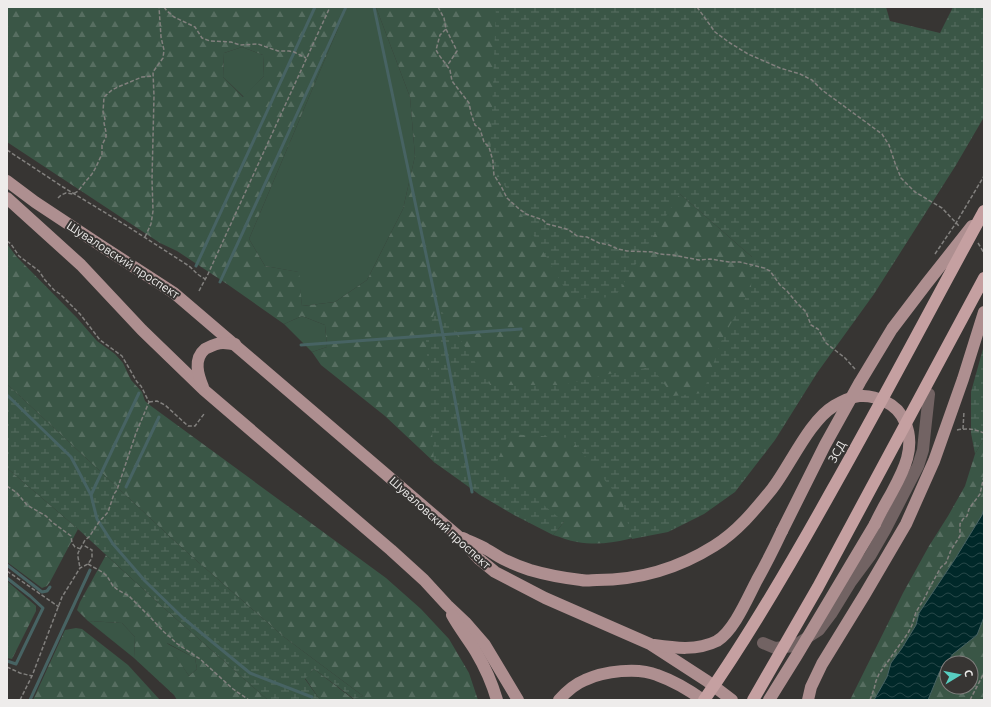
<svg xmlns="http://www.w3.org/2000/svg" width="991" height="707" font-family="Ubuntu,sans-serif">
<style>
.green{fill:#3a5646}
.forest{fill:url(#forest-firs);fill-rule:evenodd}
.wetland{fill:url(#wetland-marsh)}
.water{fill:url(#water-waves);stroke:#476363}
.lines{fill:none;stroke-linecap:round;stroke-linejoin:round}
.stream{stroke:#476363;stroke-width:3}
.path{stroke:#82807e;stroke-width:1.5;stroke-dasharray:4 2;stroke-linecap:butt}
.minor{stroke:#726363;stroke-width:12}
.major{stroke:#ae8f90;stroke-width:12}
.major-bridge{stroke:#ae8f90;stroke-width:12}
.highway-bridge{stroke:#c5a0a1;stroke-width:12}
.labels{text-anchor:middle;stroke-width:4;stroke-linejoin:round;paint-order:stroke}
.street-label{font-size:12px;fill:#eeeceb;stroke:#373533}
</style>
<defs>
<pattern id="forest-firs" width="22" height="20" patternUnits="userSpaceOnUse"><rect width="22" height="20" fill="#3a5646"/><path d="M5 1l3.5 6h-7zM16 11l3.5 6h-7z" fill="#576e61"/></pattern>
<pattern id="wetland-marsh" width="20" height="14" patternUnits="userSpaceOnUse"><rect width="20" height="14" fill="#3a5646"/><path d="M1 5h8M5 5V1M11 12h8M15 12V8" fill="none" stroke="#576e61"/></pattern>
<pattern id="water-waves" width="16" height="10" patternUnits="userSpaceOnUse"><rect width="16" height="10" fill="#002829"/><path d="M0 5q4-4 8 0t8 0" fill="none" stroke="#264748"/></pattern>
</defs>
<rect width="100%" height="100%" fill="#373533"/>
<!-- green -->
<g class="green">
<path d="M347,7H376L410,97L415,156L403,209L367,280L335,302L302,306L298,272L265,266L249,239Z"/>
<path d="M242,47L263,55L264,76L244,97L223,77L224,53Z"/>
<path d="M302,316L325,325L327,347L312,352L284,324Z"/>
<path d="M88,621L122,623L135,637L134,658Z"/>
<path d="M166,643L195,658L197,669L189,676Z"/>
</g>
<!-- forest -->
<g class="forest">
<path d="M7,7H347L249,239L265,266L299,272L302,306L335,302L367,280L403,209L415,156L410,97L376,7H672L680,194L752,257L784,278L660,529C632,539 607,547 577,542C569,541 561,537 553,535L564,522L453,475L434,462L385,416L321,365L312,352L327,347L325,325L302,316L284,324L227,284L177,251L160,243L7,142ZM242,47L263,55L264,76L243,97L223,77L224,53Z"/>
<path d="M7,244L16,256L77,318L97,341L115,354L123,363L131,380L142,392L145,401L151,406L386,578L421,609L449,639L469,673L478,700H320L305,678L314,669L353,699L363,696L284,637L181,547L7,384Z"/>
<path d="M984,438V508L982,515L955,559L919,613L916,625L902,648L891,663L887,677L874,700H850L903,593L929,546L948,516L965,486L975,454Z"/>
<path d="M7,468L78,529L50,582L47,586L42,588L7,562Z"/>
<path d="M106,555L156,601L268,700H177L174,695L134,658L135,637L122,623L88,621L77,610L80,602ZM167,643L195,658L197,669L189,676Z"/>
<path d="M7,581L36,606V611L12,659L7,658Z"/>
<path d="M984,617V700H928L939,673L953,654L977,635ZM947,663H971V687H947Z"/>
<path d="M76,628L82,629L128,665L160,700H33L65,630Z"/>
</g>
<!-- wetland -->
<g class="wetland">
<path d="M496,7H886L890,21L940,33L953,7H984V117L956,165L874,294L817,373L775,440L735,492L704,514L668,532L632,539L622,501L570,438L508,434L496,465L564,522L553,535L514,515L480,495L434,462L426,340L437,304L490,385H563L609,374L652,367L673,396L703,393L722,339L751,288L752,257L680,194L615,297L571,299L490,161Z"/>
<path d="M984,345V438L975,454L971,433V392Z"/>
<path d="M7,384L181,547L284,637L363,696L354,699L314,669L305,679L320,700H268L156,601L78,529L7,468Z"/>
</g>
<!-- water -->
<path class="water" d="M984,508V617L977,635L953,654L939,673L928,700H874L887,677L891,663L902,648L916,625L919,613L955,559L982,515Z"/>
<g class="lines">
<!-- stream -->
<g class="stream">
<path d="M374,7L443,335L472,492"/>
<path d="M196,266L315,7"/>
<path d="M220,282L346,7"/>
<path d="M301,345L521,329"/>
<path d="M7,395L71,457L91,495L97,519L113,544L145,581L183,618L250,673L312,697"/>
<path d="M126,487L159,417"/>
<path d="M91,495L139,393"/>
<path d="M7,565L42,592L47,591L50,587"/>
<path d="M7,578L30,596L43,608L16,664L7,661"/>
<path d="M30,700L90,570"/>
</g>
<!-- path -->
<g class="path">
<path d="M164,7L167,11L174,17L195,27L202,38L210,41L231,42L240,45L258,44L278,51H289L294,52L306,58"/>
<path d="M438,7L444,18L446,29L440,35L436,50L439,55L450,70L452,81L469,103L471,113L475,125L480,129L484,142L489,147L493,161V165L494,175L501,186L507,198L518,208L526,214L543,220L547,224L563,228L569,230L577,236L587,237L599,243L609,245L618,249L627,251L653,252L659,254L673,255L699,260L710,259L729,262H740L764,268L770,271L780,285L787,291L797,303L806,312L811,325L818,329L826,343L845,358L855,369"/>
<path d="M697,7L715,32L730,43L748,54L780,68L800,74L812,80L822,90L882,134L889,145L895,163L901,178L915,192L942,208L959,226"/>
<path d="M446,29L457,51L449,63L446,65"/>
<path d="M7,150L63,187L127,226L189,266C195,271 198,276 206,279"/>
<path d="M58,198L61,195L66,193L73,194L78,191L86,181L92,174L96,167L102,154V145L106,137V132L104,123L105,119L103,112L104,97L112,90L118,87L142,77L153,76"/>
<path d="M145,237L151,224L153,211L152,179L154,96L153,72L163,58L164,50L161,37L159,7"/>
<path d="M7,241L11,244L19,256L39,271L45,280L54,290L60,294L80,314L100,340L122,356L137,382L141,386L149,402L136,433L117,490L114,494L108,512L99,522L89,537L85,540L78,553V557L80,568"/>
<path d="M978,243L984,253"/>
<path d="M935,254L956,223L984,176"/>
<path d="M199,291L208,274L330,7"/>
<path d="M149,402L157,401L165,405L188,426H195L204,414"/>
<path d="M963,429L964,411"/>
<path d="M957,430C967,428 975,429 984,433"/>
<path d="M7,486L17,493L27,505L46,516L52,522L71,536L72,543L75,547L81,549"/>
<path d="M88,564L102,572L107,576L113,586L118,590L129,596L150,617L164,632L170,637L176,643L200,659L233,689L249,700"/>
<path d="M7,571L59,607"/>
<path d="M7,667L20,673L32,676"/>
<path d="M20,700L32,676L62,597L80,568L88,564L92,558V550L83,545"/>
<path d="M870,700L874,689L876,681L879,674L908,633L912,625L916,612L924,599L930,587L941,567L946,563L951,550L960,536V524L963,519L967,516L969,509L980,494L984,476"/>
<path d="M970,700L984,673"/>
</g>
<!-- minor -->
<path class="minor" d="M763,643L775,648L794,646L819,630L831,614L850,583L870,556L885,530L918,466L923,450L924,440L929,394"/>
<!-- major -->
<g class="major">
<path d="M7,181L35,202L100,245L174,293L458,536L478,558L495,572L545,598L650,644L707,681L732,700"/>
<path d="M7,198L81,265L142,330L204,390L391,550L424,580L447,605L465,622L485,645L518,700"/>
<path d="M203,387C198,375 193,359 205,349C211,346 216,343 223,343C227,343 231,344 235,344"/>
<path d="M463,538C471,542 479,545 486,549C492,552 497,556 503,559C511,563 521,567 530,570C547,575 564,578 581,580C586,581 592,580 597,580C638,580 679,568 714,546C737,532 755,510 772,489C790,466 809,421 834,406C852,395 866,392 886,402C895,406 901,413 905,422C916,447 904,470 892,492C886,503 880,513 875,524"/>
<path d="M452,615C459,628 468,639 476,652C485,667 492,683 497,700"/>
<path d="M654,645C675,648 697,651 717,641C734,631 748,597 757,580C766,564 774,548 782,531"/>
<path d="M559,700C566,692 575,684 585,680C604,671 638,667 657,675C674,681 689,690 703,700"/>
<path d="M808,700L811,687L822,664L865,594L906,524L934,461L963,379L984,312"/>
</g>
<!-- major-bridge -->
<g class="major-bridge">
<path d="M782,531L825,445L860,382L892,329L927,283L972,226"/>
<path d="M769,700L797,655L875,524"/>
</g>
<!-- highway-bridge -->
<g class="highway-bridge">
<path d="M704,700C751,633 792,562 832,490C884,398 933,304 984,211"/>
<path d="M753,700L818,587L984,278"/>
</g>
</g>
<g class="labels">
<!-- street labels -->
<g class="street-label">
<text transform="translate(123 260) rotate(33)" y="4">Шуваловский проспект</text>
<text transform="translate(837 452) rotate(-61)" y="4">ЗСД</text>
<text transform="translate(440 523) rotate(42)" y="4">Шуваловский проспект</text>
</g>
</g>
<!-- border -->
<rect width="991" height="707" fill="none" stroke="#eeeceb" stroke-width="16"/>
<!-- north arrow -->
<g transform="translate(959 675) rotate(80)"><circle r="19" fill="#373533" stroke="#807e7d"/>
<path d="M0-3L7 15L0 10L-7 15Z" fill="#58cec1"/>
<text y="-6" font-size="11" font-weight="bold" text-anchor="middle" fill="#eeeceb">С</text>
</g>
</svg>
